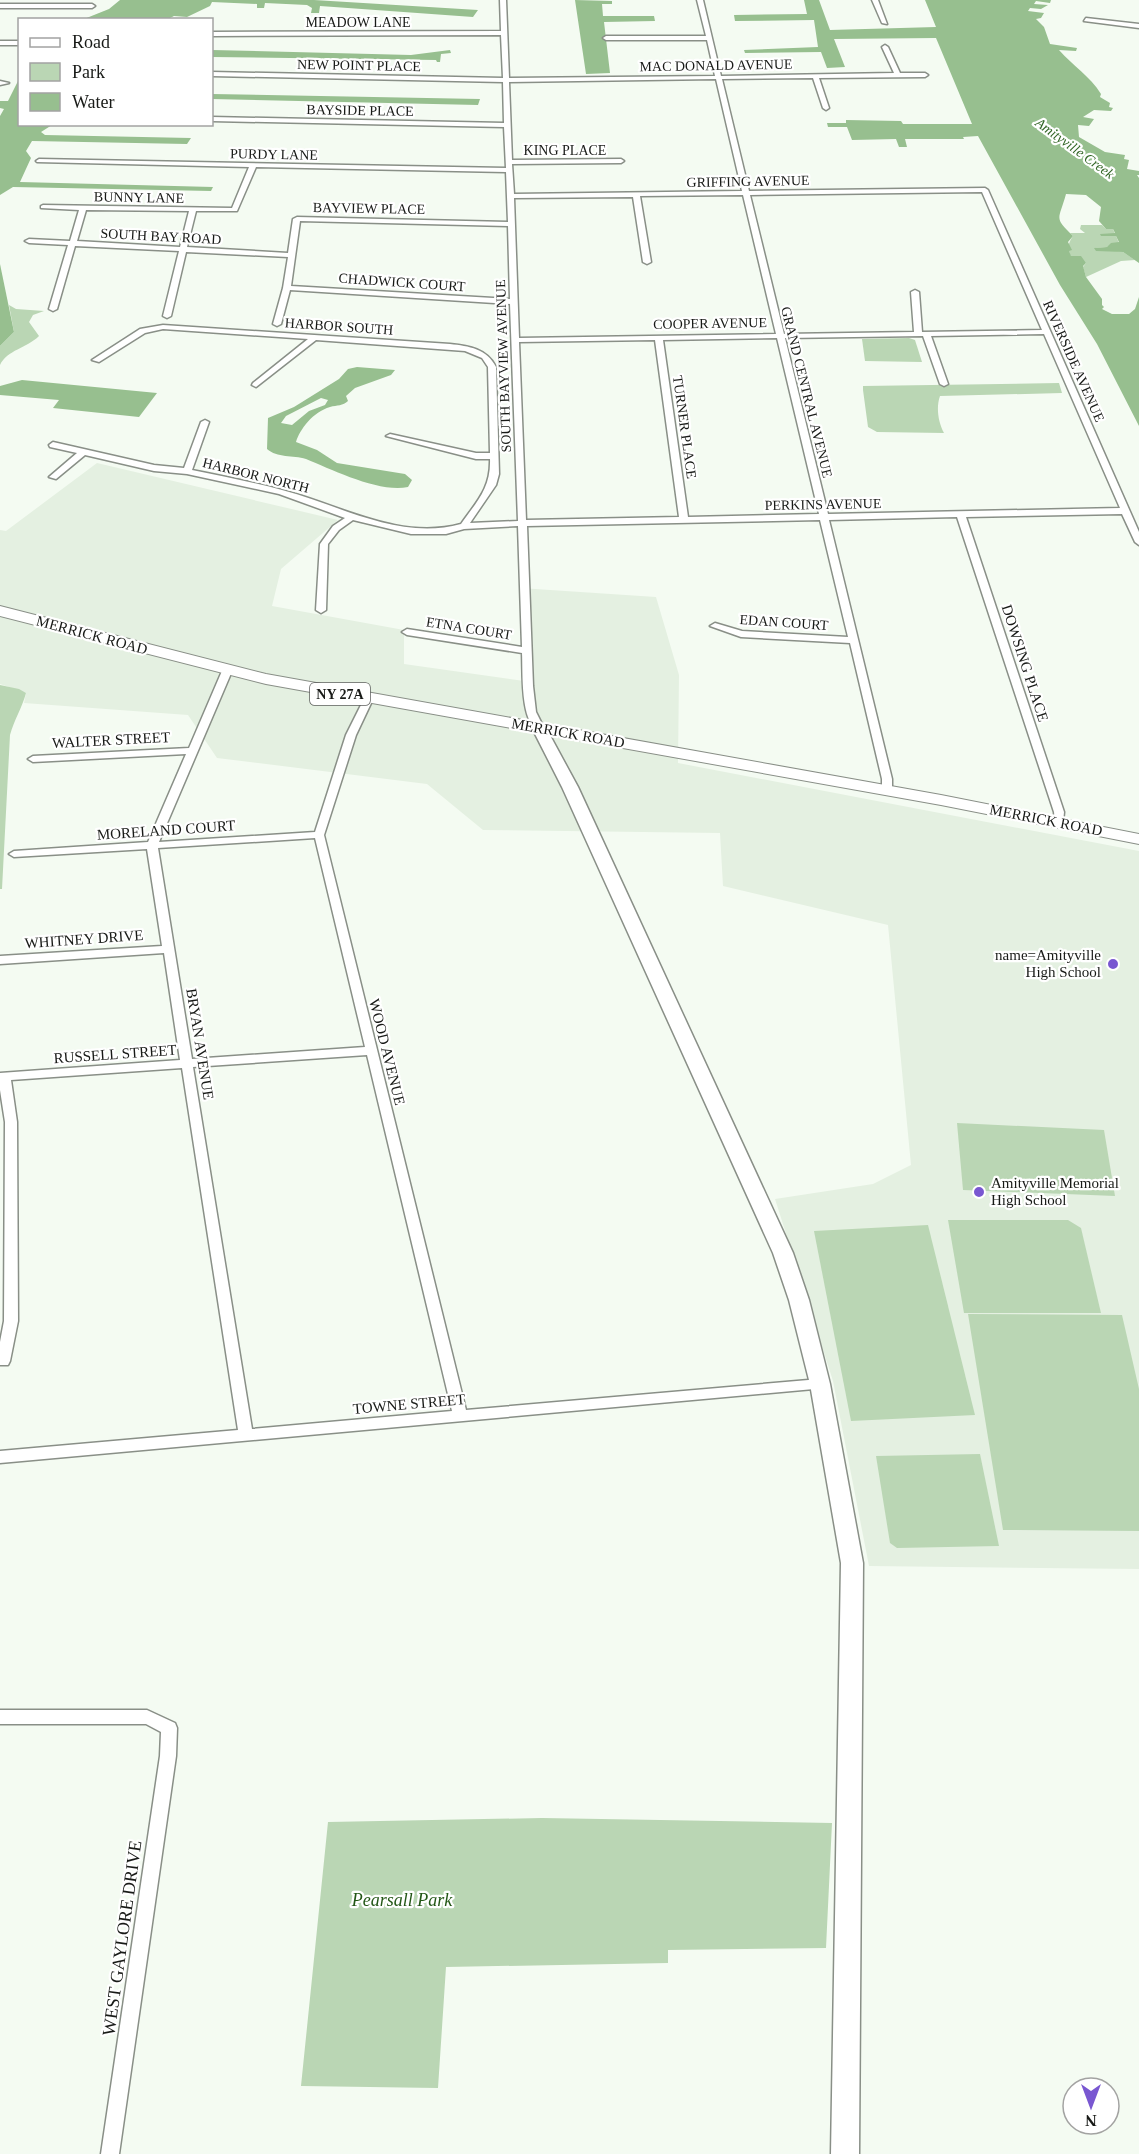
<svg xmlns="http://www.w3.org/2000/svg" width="1139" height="2154" font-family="'Times New Roman',serif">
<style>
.built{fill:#e4f0e1}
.green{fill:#bad6b4}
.water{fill:#97bf8f;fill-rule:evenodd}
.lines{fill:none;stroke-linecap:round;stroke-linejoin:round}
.minor-casing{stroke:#898f87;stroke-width:3}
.secondary-casing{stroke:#898f87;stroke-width:3}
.primary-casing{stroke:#898f87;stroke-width:2}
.minor{fill:#fff;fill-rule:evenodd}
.secondary{fill:#fff;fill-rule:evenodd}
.primary{fill:#fff;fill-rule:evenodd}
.poi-dot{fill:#7957d1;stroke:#fff;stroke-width:2}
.labels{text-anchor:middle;stroke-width:4.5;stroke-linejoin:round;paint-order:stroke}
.far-street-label{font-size:14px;fill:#181a17;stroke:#fff}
.far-water-label{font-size:14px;font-style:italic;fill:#326626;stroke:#fff}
.shield{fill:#fff;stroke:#5d5f5d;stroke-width:1.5}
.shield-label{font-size:14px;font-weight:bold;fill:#181a17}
.street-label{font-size:15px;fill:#181a17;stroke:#fff}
.poi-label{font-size:15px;fill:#181a17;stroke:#fff;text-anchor:end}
.near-park-label{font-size:18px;font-style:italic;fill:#235716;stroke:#fff}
.near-street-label{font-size:18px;fill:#181a17;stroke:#fff}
</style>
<rect width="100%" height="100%" fill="#f4fbf2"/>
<!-- built -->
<path class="built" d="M97,463L338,520L281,569L272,606L404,630V664L524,681L520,588L656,597L679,675L678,763L1139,851V1569L869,1566L833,1381L775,1199L873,1184L911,1165L888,925L723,886L720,833L483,830L427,784L217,758L188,715L24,703L26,693L0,684V530L6,531Z"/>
<!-- green -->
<g class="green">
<path d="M1081,225H1102L1106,229H1113L1115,234H1101L1116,236L1119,243L1107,247L1095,248L1123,252L1135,260L1121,261L1086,277L1083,267L1086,263L1071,257C1067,248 1068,243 1073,236L1070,233H1085L1080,229Z"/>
<path d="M9,305L16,309L44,311L33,315L29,322L39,336C27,348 7,350 0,365V346L14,332Z"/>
<path d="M909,338L915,340L922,362L865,361L862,339Z"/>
<path d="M1059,383L1062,393L940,396C936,407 938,422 944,433L877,432L868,427L863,390V386Z"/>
<path d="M0,685L19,689L26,693C22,708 14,720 10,735L2,889H0Z"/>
<path d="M957,1123L1104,1130L1115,1196L963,1190Z"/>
<path d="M948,1220H1068L1081,1228L1101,1313H964Z"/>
<path d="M928,1225L975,1415L851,1421L814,1231Z"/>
<path d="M968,1314L1122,1315L1139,1389V1531L1003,1530Z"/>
<path d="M980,1454L999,1546L897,1548L890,1543L876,1456Z"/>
<path d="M542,1818L832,1823L826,1948L668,1950V1963L446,1967L438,2088L301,2086L328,1822Z"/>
</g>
<!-- water -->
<g class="water">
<path d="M120,0H314L478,10L473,17L320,6L319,13H311L312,8L307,5L265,3L264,8H257V4L212,2L210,6L187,17L174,16L168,19H84L109,9Z"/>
<path d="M575,0L612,1V4H602L603,16H654L655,21L604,22L610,73L586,74Z"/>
<path d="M804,0H819L830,30L936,27L925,0H1051L1050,3L1036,1L1034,4L1048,5L1041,9L1030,8L1028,11L1044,13L1041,18L1036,19L1044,27L1050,44L1077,48L1076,51L1059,50C1073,66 1090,76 1101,94L1100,97L1110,103L1109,107L1113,108L1111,111L1094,110L1083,117L1094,119L1089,126L1078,125L1079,137L1105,152L1125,155L1124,159L1129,160L1127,169L1139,171V175H1137L1139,178V263L1123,252L1096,251L1094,248L1107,247L1111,243L1119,242L1116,236H1101L1100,234L1115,233L1113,229H1106L1099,221L1101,207L1086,195L1066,194C1059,220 1053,217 1073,236L1068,242L1072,250L1069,251L1071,256H1081L1086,263L1083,266L1086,277L1102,299V305L1104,307L1102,309L1112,314H1129L1135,309L1139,297V426L1097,344L1060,285L978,136L963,137L964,139H905L907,147H899L896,139L852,140L847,127H828L827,123H846V120L901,121L903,124H972L936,38L834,39L845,67L827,68L821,52L745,53L744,50L818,47L814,20L735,21L734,15L807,14Z"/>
<path d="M212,50L411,55L450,50L451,53L441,54L440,62H437L436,60L212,57Z"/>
<path d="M19,79L20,124L52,125L41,132L45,135L191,138L187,144L32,141L26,151L31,158L20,182L213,187L211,191L13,187L0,195V116L4,109L0,108V101H8Z"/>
<path d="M212,94L480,99L478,105L212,99Z"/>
<path d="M0,264L14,332L0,346Z"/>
<path d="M357,367L395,370L391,375L355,388L346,396L348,401C343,406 337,405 330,407C313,412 300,429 296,442L317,450L337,463L405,474L412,480L408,487C379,493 333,470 306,459C293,455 277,458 267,449L268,418L294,407L339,379L348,369ZM321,398L328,400L325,405L309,411L292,425L281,423L286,416Z"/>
<path d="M22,380L157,393L139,417L53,408L59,400L0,395V386Z"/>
</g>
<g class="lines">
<!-- minor casing -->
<g class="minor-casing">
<g id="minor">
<path d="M500,0H506L509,78L715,76L707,40H606L603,38L606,36H706L697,0H703L721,76L894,73L882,47L885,45L888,47L900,73H925L928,75L925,77L819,78L829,108L826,110L823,108L813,78L722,79L749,191L985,188L988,190L1139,532V545L1135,542L1122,514L966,517L1064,812L1063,823H1055L1054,812L957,517L829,520L892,779V791L887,794L882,791V779L850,643L741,637L710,626L715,623L742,631L848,637L820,520L527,526L533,686L536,712L544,728L539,731C520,723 523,672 522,653L407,635L402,632L407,629L522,647L518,526L464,529L446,534H411L353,520L339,530L328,544L326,610L321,613L316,610L320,544L333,526L345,518L279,494L187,474L154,471L85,455L56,479L49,477L77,453L50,447L49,445L53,442L154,465L184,468L201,422L205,420L209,422L192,470C222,476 252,482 282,490C340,505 399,541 461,524C477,501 491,488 490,459H476L386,436L390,434L476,453H490L488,367L482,358L465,351L316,340L256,387L252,385L253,383L308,339L163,329L145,333L99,362L92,360L140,329L163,325L450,344C469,346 487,349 496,367L499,474L496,485L470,523L518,521L510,304L290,290L281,324L277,326L273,324L283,288L288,257L186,252L171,316L167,318L163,316L179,251L75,246L57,309L53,311L49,309L68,245L29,243L25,241L29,239L70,241L79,210L41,208V206L43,205L232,208L249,167L37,162L36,161L39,159L506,168L504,127L212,121V117L504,123L503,82L212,76V72L503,78L501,35L212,36V32L501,31ZM716,79L742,191L514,194L512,164L621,163L624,161L621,159L512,160L509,82ZM256,167L506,172L508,222L297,217L293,219L288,253L187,247L196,211H237ZM982,192L1042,330L922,332L919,292L915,290L911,292L914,332L784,334L750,195ZM743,195L776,334L519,338L514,198L633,197L643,262L647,264L651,262L640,196ZM86,210L189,211L180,247L77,241ZM300,221L508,226L510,299L291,286ZM1044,334L1120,508L828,514L785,338L923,336L940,384L944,386L948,384L931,336ZM777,338L819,514L688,517L663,340ZM655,340L679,517L526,520L519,342Z"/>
<path d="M872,0H878L887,24L882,23Z"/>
<path d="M0,4H92L95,6L92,8H0Z"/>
<path d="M1086,18L1139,24V28L1084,21Z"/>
<rect x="0" y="41" width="20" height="4"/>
<path d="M0,81L9,83L0,85Z"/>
<path d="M227,668L232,671L159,842L315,832L346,735L365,697H371L373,699L356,735L324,835L466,1410L820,1379L825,1380L827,1384L825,1388L0,1463V1451L238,1430L182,1068L11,1080L17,1122L18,1321L10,1361L8,1365H0V1342L4,1321L5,1122L0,1090V1073L180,1060L164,953L0,964V956L162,946L147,849L14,857L9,854L14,851L148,842L186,754L33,762L28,759L33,756L189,748L222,671ZM315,838L365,1047L192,1059L158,848ZM367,1055L452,1411L252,1429L193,1067Z"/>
<path d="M0,1710H147L175,1723L177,1728L176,1756L119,2154H101L160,1756L161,1732L146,1724H0Z"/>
</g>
</g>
<!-- secondary casing -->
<g class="secondary-casing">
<path id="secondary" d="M539,724L546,728L578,787L793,1253L809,1300L830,1384L863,1563L859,2154H831L841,1563L810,1384L789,1300L773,1253L562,787L532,728Z"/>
</g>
<!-- primary casing -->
<g class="primary-casing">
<path id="primary" d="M0,606L266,674L941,795L1139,834V844L941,805L266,684L0,616Z"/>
</g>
<!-- minor -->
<use href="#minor" class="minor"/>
<!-- secondary -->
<use href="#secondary" class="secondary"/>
<!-- primary -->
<use href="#primary" class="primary"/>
</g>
<!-- markers -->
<g class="poi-dot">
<circle cx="1113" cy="964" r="6"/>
<circle cx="979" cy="1192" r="6"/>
</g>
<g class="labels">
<!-- far-street labels -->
<g class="far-street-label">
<text x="358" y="27">MEADOW LANE</text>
<text transform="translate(359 65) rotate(1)" y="5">NEW POINT PLACE</text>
<text transform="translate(716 65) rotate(-1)" y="5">MAC DONALD AVENUE</text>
<text transform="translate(360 110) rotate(1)" y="5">BAYSIDE PLACE</text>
<text x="565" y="155">KING PLACE</text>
<text transform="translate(274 154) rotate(1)" y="5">PURDY LANE</text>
<text transform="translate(748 181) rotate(-1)" y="5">GRIFFING AVENUE</text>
<text transform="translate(139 197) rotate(1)" y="5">BUNNY LANE</text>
<text transform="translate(369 208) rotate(1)" y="5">BAYVIEW PLACE</text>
<text transform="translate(161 236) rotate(3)" y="5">SOUTH BAY ROAD</text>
<text transform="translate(402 282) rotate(4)" y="5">CHADWICK COURT</text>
<text transform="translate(710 323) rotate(-1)" y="5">COOPER AVENUE</text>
<text transform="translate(339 326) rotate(4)" y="5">HARBOR SOUTH</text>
<text transform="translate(1074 361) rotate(66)" y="5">RIVERSIDE AVENUE</text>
<text transform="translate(503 366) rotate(-92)" y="5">SOUTH BAYVIEW AVENUE</text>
<text transform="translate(807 392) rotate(76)" y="5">GRAND CENTRAL AVENUE</text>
<text transform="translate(685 427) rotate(82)" y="5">TURNER PLACE</text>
<text transform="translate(256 475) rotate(14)" y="5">HARBOR NORTH</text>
<text transform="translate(823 504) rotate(-1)" y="5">PERKINS AVENUE</text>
<text transform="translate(784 622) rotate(4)" y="5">EDAN COURT</text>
<text transform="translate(469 628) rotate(9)" y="5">ETNA COURT</text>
</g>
<!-- far-water labels -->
<g class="far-water-label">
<text transform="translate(1075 148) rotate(36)" y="5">Amityville Creek</text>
</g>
<!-- shield labels -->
<rect class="shield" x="310" y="683" width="60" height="22" rx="4.5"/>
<g class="shield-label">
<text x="340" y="699">NY 27A</text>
</g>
<!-- street labels -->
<g class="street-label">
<text transform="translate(92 635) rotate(15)" y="5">MERRICK ROAD</text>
<text transform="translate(1025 663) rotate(72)" y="5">DOWSING PLACE</text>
<text transform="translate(568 733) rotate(10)" y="5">MERRICK ROAD</text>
<text transform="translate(111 740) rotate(-3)" y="5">WALTER STREET</text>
<text transform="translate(1046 820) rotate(11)" y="5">MERRICK ROAD</text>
<text transform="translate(166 830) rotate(-4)" y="5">MORELAND COURT</text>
<text transform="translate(84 939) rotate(-4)" y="5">WHITNEY DRIVE</text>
<text transform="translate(200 1044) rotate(81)" y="5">BRYAN AVENUE</text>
<text transform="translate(387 1052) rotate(76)" y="5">WOOD AVENUE</text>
<text transform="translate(115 1054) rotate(-4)" y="5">RUSSELL STREET</text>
<text transform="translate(409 1404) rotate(-5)" y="5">TOWNE STREET</text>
</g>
<!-- poi labels -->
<g class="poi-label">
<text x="1101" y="960">name=Amityville<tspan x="1101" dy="17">High School</tspan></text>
<text x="991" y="1188" text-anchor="start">Amityville Memorial<tspan x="991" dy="17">High School</tspan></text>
</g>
<!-- near-park labels -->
<g class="near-park-label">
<text x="402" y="1906">Pearsall Park</text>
</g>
<!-- near-street labels -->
<g class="near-street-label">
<text transform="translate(122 1938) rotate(-82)" y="6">WEST GAYLORE DRIVE</text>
</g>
</g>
<!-- legend -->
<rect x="18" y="18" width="195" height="108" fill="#ffffff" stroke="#a3a3a2" stroke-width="1.5"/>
<rect x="30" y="38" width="30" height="9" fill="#ffffff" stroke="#a3a3a2" stroke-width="1.5"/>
<text x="72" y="48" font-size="18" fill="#181a17">Road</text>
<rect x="30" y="63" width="30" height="18" fill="#bad6b4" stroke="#a3a3a2" stroke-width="1.5"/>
<text x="72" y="78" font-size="18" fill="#181a17">Park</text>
<rect x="30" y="93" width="30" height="18" fill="#97bf8f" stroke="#a3a3a2" stroke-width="1.5"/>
<text x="72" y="108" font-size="18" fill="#181a17">Water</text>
<!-- north arrow -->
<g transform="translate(1091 2106) rotate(180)"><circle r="28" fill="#ffffff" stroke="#a3a3a2" stroke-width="1.5"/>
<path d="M0-4.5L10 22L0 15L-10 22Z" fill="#7957d1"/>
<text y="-9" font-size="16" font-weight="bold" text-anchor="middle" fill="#181a17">N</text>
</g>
</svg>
